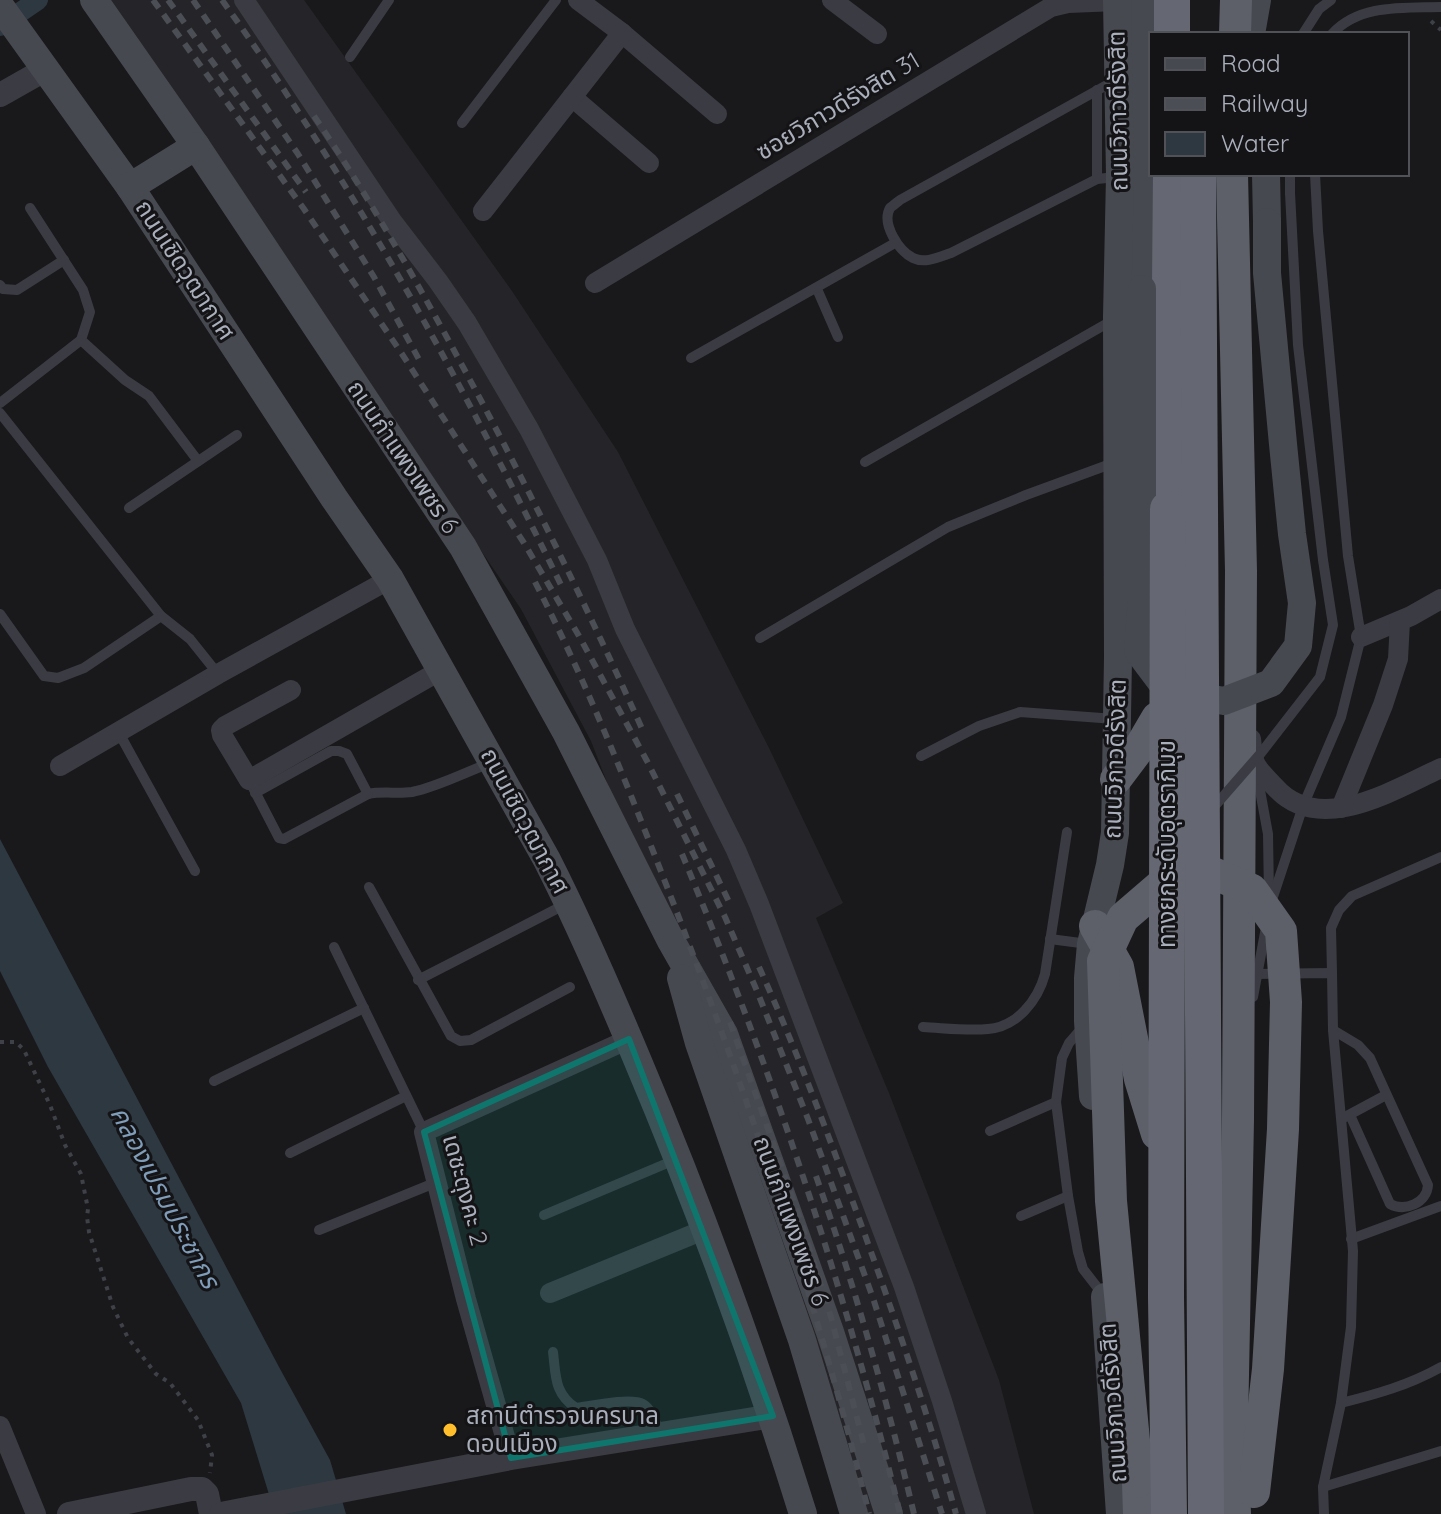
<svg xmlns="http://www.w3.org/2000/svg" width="1441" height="1514" font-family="Quicksand,'Noto Sans Thai',sans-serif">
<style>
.built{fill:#252529}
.water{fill:#2d3841}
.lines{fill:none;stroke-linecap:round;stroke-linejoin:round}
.canal{stroke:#2d3841;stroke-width:20}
.path{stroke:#3f4148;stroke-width:4;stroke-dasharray:4 6;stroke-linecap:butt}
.service{stroke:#3b3c43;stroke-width:10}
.minor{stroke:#3b3c43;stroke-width:20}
.tertiary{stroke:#3b3c43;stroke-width:24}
.secondary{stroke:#474951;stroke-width:28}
.trunk{stroke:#5d6069;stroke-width:32}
.motorway{stroke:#656872;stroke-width:36}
.rail{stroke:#4c4e56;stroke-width:6;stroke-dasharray:10 8;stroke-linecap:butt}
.service-bridge{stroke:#3b3c43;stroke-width:10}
.secondary-bridge{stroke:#474951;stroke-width:28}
.trunk-bridge{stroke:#5d6069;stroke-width:32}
.motorway-bridge{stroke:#656872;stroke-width:36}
.marked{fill:#0f766e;fill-opacity:0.2;stroke:#0f766e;stroke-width:6;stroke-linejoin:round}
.poi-dot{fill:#ffbf2d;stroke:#141416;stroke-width:3}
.labels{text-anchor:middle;stroke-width:6;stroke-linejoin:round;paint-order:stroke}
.street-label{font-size:24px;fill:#aaafbc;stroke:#141416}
.poi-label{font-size:24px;fill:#aaafbc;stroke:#141416;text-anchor:start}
.water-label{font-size:26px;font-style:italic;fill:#7f9cb9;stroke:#141416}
</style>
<rect width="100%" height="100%" fill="#19191b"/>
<!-- built -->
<path class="built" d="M104,0H304L512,291L618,452L769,748L843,903L816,918L889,1093L999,1380L1034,1514H841L723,1082L591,741L521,609Z"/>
<!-- water -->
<path class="water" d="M0,839L279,1367L330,1460L346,1514H275L241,1403L48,1067L0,971Z"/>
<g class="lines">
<!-- canal -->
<path class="canal" d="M0,26L38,0"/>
<!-- path -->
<g class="path">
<path d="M1431,21L1441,30"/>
<path d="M0,1042H16L24,1050L50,1105L65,1145L81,1174L88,1209L87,1217L89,1232L113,1307L128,1338L156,1374L170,1383L198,1420L212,1455L210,1473"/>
</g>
<!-- service -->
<g class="service">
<path d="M1303,34L1319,9L1331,0"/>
<path d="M1332,34C1359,4 1403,8 1441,7"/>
<path d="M350,57L389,0"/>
<path d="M1114,81L900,200C899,201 891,207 890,208C881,224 899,251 913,258C925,264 939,257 951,253L1097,179L1116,177"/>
<path d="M1097,90V179"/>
<path d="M462,123L556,0"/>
<path d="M1290,174V193"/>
<path d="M30,208L83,290L90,312L81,340L125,380L149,396L198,461"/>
<path d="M0,285L3,289L17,290L64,260"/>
<path d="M817,289L838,337"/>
<path d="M691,358L895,243"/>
<path d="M0,403L81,340"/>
<path d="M0,413L161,616L190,639L218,674"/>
<path d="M865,462L1113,320"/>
<path d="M129,508L237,435"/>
<path d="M0,614L44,676L58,678L84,668L161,616"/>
<path d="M760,638L948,527L1026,495L1116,462"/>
<path d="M119,733L195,871"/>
<path d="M921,756L979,726L1020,712L1115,719"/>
<path d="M1257,774L1268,834L1269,897"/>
<path d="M249,780L279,838L284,839L368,794C383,791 397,794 412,792C437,787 466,772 490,763"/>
<path d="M255,793L331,751H339L347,754L368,794"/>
<path d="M369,887L451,1036L460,1041L471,1040L570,987"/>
<path d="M1270,906L1303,806L1341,717L1361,637L1348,556L1318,231L1315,174"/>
<path d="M1050,939L1088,944"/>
<path d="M334,947L424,1132"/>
<path d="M1332,973L1331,928L1339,910L1352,896L1441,857"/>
<path d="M1256,974L1332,973L1333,1030L1358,1045L1370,1058L1428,1185C1427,1203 1405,1212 1390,1204L1350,1115"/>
<path d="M418,980L566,904"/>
<path d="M1253,997L1267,922"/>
<path d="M923,1027C944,1028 967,1031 988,1029C1017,1027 1038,1000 1045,974L1067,832"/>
<path d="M1082,1028L1069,1043L1062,1058L1056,1102L1068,1196L1078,1252L1083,1269L1104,1296"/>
<path d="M214,1081L364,1008"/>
<path d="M1345,1117L1386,1095"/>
<path d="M990,1131L1056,1102"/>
<path d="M290,1153L406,1096"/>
<path d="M544,1215L677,1159"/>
<path d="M1021,1216L1068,1196"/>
<path d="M319,1230L437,1182"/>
<path d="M1351,1239L1441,1206"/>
<path d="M553,1352C556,1376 554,1393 576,1408C590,1406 631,1397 643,1404C652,1409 656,1423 659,1433"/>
<path d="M1341,1403C1377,1394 1409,1385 1441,1367"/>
<path d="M1323,1487L1441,1451"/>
<path d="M1324,1514L1323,1487L1341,1403L1351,1327L1353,1251L1333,1030"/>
</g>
<!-- minor -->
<g class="minor">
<path d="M244,0L392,221L438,281L467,323L529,429L597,560L625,629L736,850L759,904L904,1287L942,1401L976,1514"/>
<path d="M578,0L622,33L717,114"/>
<path d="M832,0L877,34"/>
<path d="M572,97L649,163"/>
<path d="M483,211L622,33"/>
<path d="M595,283L1051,7L1068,3L1117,1"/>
<path d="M1361,637L1411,616L1441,599"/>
<path d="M291,690L225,726L221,730L222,735L249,780L441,670"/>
<path d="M1251,739C1252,746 1252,756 1255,763C1259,772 1269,780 1275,787C1319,837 1395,789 1441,768"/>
<path d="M60,766L218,674L390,579"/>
<path d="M1341,808L1383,705L1398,659L1400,621"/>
<path d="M550,1293L706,1229"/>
<path d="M0,1426L36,1514"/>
<path d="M511,1458L466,1299L424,1132L629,1039"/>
</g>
<!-- tertiary -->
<g class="tertiary">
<path d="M0,95L46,69"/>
<path d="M69,1514L191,1489H202L207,1494L211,1514"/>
<path d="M221,1514L511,1458L773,1416"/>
</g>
<!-- secondary -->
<g class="secondary">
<path d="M94,0L196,146L463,547L566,732L670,939L724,1034L830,1332L889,1514"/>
<path d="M0,6L130,187L334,498L390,579L547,860C580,925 609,992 637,1059C700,1208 755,1359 803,1514"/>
<path d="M1251,34L1257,0"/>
<path d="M1266,174L1267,222"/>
<path d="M130,187L196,146"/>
<path d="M1142,289V203L1145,131L1142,0"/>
<path d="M681,978L699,1043L802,1340L854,1514"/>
<path d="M1093,1096L1088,1021V978L1091,944L1110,865L1115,833L1118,658L1117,317L1120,176L1117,0"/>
<path d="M1105,1297L1120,1514"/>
</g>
<!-- trunk -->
<g class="trunk">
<path d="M1235,34L1236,0"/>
<path d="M1232,174L1241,571L1238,1120L1232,1426L1235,1514"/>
<path d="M1116,779L1140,747L1157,718"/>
<path d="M1095,926L1118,967L1140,1079L1157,1134"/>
<path d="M1138,1482L1139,1514"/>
</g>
<!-- motorway -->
<g class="motorway">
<path d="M1172,34V0"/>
<path d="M1168,509L1171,174"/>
</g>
<!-- rail -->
<g class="rail">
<path d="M153,0L304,209L402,354L524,543L579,636L647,761L725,917L757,991L808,1119L873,1298L942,1514"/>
<path d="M168,0L306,192"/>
<path d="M193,0L298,154L374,277L422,365"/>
<path d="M222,0C354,184 463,384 562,587"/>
<path d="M314,116C369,197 417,282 463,367C528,487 588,609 644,733"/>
<path d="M535,582C589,687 633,799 676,910C752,1107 819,1309 869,1514"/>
<path d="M677,794L731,906"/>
<path d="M682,854C771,1068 846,1289 900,1514"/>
<path d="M759,967C799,1055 832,1145 865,1235C898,1327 930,1420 956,1514"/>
<path d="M730,1022L801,1222L831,1317L865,1449"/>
<path d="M816,1176C855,1287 887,1400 914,1514"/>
</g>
<!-- service-bridge -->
<path class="service-bridge" d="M1213,808L1261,753L1320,677L1333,625L1323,560L1298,345L1290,193"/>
<!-- secondary-bridge -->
<path class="secondary-bridge" d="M1142,289V599L1138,651L1168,691L1224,701L1271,683L1298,646L1302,603L1292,534L1283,444L1267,273V222"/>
<!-- trunk-bridge -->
<path class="trunk-bridge" d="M1138,1482L1111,1201L1103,961L1123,918L1166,881L1213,873L1252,890L1281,931L1286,1002L1283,1129L1268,1369L1254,1492"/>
<!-- motorway-bridge -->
<g class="motorway-bridge">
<path d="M1198,174L1206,1514"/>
<path d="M1168,509L1166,1297L1169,1514"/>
</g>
</g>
<!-- marked area -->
<path class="marked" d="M629,1039L773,1416L511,1458L424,1132Z"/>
<!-- markers -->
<circle class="poi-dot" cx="450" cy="1430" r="8"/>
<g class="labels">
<!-- street labels -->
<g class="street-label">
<text transform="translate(838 106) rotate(-31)" y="8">ซอยวิภาวดีรังสิต 31</text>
<text transform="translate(1118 111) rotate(-91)" y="8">ถนนวิภาวดีรังสิต</text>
<text transform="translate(185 270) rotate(57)" y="8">ถนนเชิดวุฒากาศ</text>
<text transform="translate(403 457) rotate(56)" y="8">ถนนกำแพงเพชร 6</text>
<text transform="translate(1115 759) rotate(-88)" y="8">ถนนวิภาวดีรังสิต</text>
<text transform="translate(525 821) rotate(62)" y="8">ถนนเชิดวุฒากาศ</text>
<text transform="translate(1167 844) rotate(-90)" y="8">ทางยกระดับอุตราภิมุข</text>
<text transform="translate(465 1190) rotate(75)" y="8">เดชะตุงคะ 2</text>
<text transform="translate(791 1221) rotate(70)" y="8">ถนนกำแพงเพชร 6</text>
<text transform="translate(1113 1403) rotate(-94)" y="8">ถนนวิภาวดีรังสิต</text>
</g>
<!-- poi labels -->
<g class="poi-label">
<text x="466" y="1424">สถานีตำรวจนครบาล<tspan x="466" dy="28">ดอนเมือง</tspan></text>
</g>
<!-- water labels -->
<g class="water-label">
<text transform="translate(165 1197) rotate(62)" y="9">คลองเปรมประชากร</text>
</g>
</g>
<!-- legend -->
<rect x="1149" y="32" width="260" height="144" fill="#141416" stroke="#505258" stroke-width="2"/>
<rect x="1165" y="58" width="40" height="12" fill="#474951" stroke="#505258" stroke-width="2"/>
<text x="1221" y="72" font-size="24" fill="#aaafbc">Road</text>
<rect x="1165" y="98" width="40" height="12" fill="#4c4e56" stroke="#505258" stroke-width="2"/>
<text x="1221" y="112" font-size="24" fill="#aaafbc">Railway</text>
<rect x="1165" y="132" width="40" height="24" fill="#2d3841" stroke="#505258" stroke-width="2"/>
<text x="1221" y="152" font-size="24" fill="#aaafbc">Water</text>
</svg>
